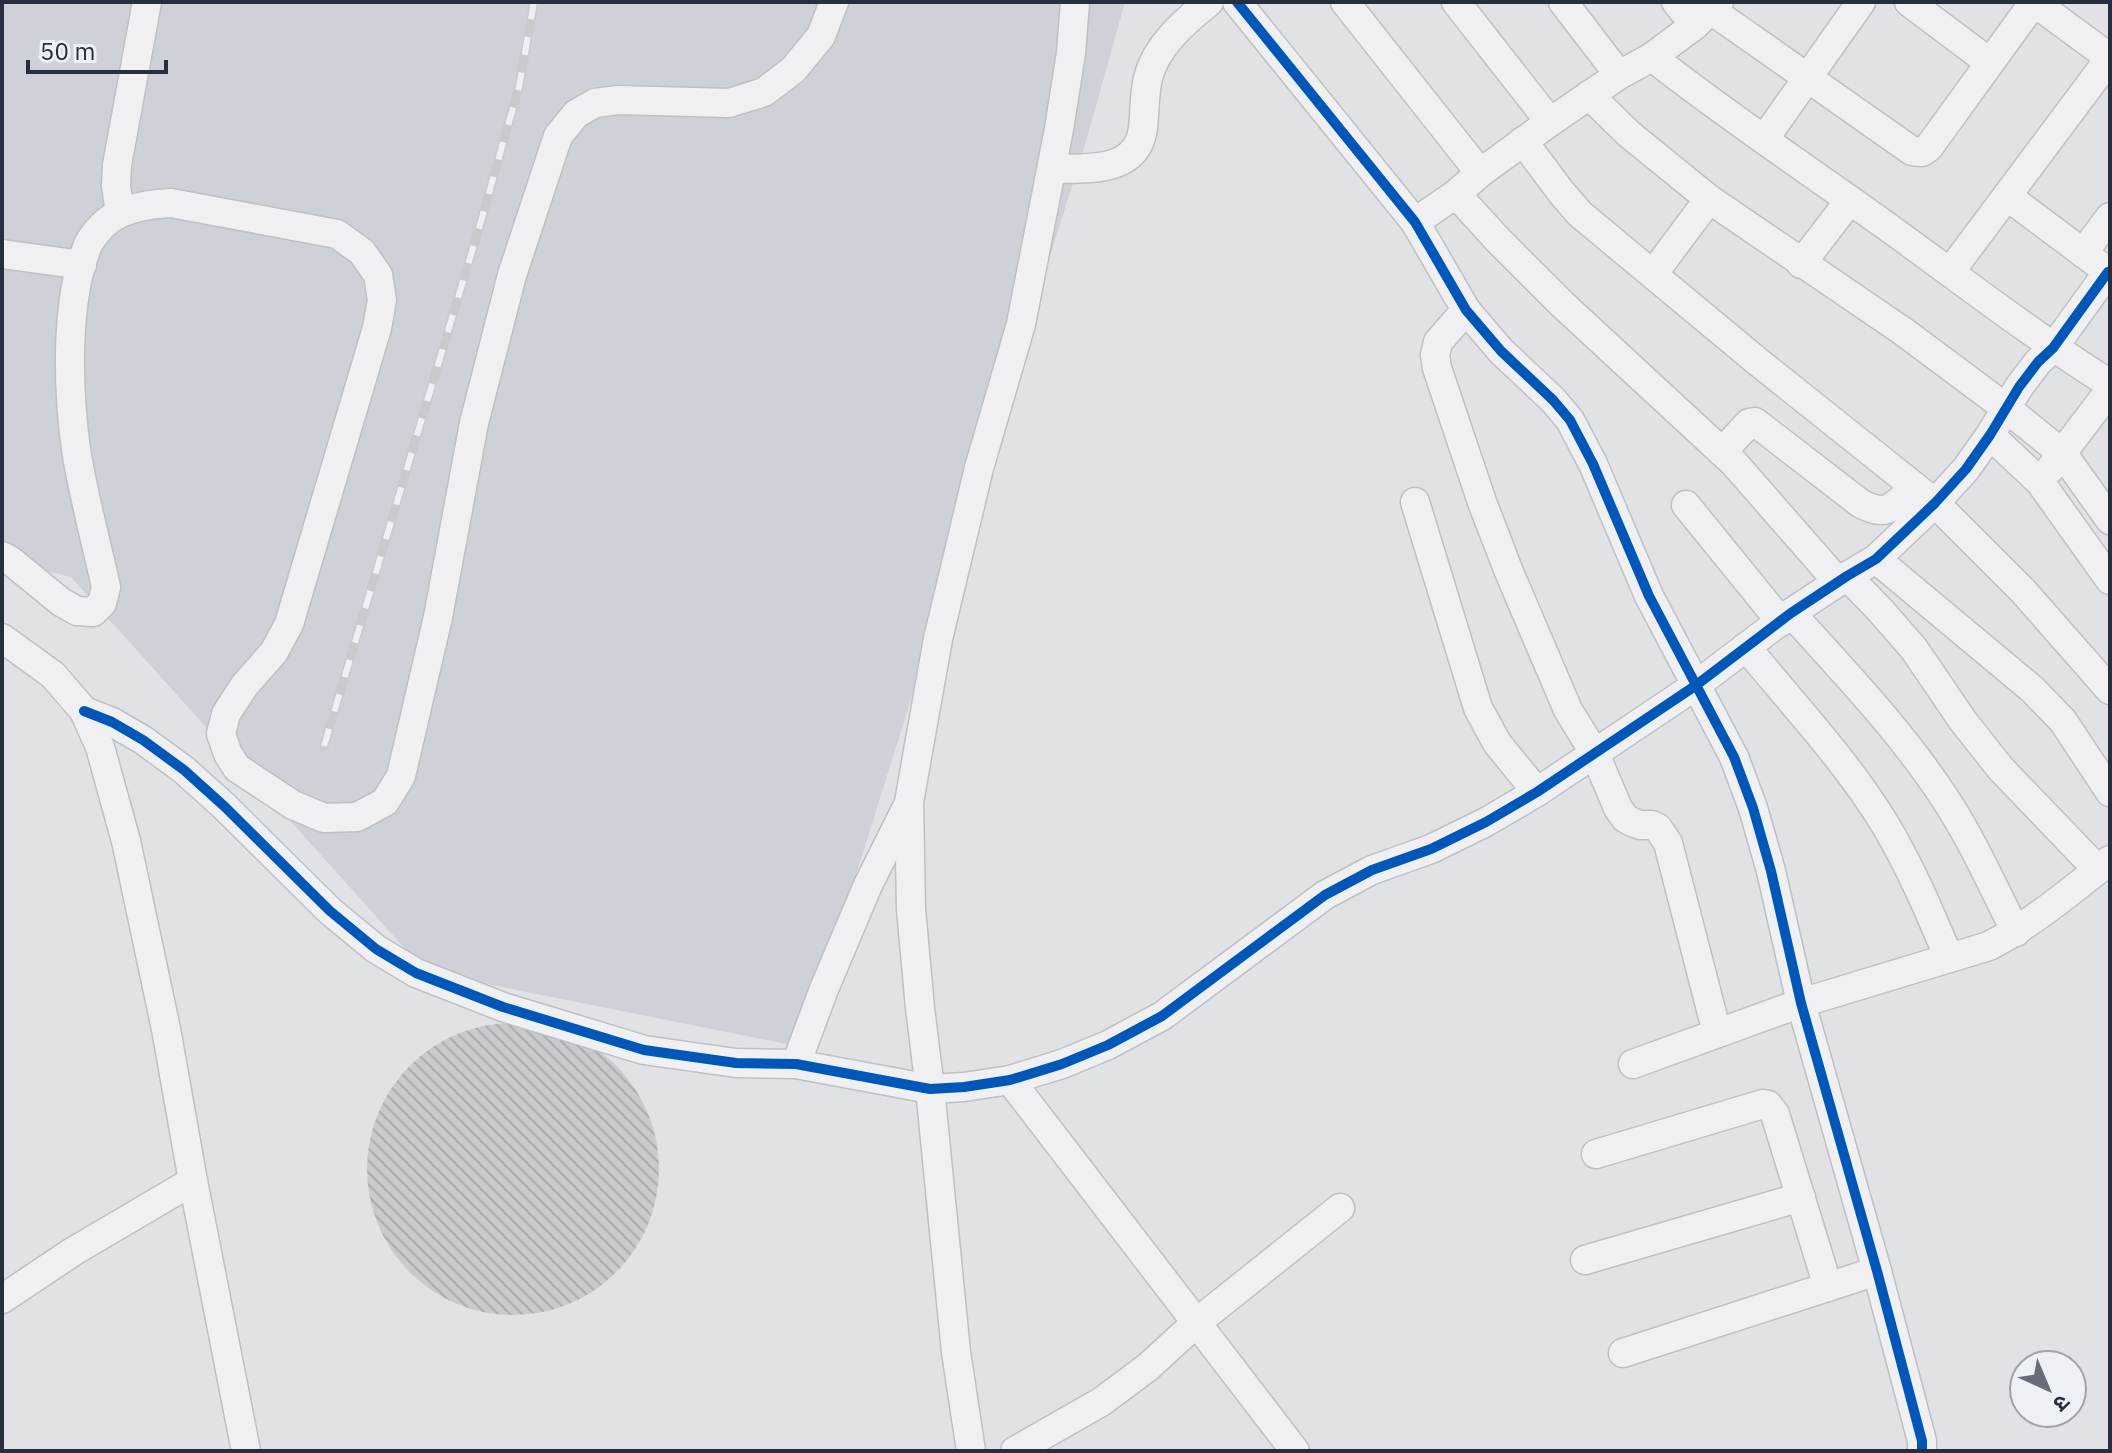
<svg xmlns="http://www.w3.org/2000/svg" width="2112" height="1453" font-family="'IBM Plex Sans','Noto Sans Devanagari',sans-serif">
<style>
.built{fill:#ced1d8}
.building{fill:url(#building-back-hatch)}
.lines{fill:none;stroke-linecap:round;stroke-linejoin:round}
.minor-casing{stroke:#bec0c3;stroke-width:31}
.minor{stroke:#f0f0f2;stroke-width:28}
.rail-casing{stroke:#c9cacd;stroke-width:9}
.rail{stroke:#edf0f5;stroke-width:6;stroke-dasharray:18;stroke-linecap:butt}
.cycleway-casing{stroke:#edf0f5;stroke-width:15}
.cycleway{stroke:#0057b8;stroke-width:10}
</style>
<defs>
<pattern id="building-back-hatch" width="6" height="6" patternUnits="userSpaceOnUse" patternTransform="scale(2)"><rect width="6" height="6" fill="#c8cacd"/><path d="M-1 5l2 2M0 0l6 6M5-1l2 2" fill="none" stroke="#acaeb1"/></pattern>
</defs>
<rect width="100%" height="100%" fill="#e0e2e5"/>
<!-- built -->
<path class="built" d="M2,2H1125L1087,138L802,1047L426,972L71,577L2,560Z"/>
<!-- building -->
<circle class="building" cx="513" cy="1169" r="146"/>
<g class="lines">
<!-- minor casing -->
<g class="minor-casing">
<g id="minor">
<path d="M1237,2L1415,222L1466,310L1501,351L1553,400L1570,420L1593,464L1649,596L1734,757L1753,808L1771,871L1801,1003L1877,1271L1922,1441V1451"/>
<path d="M1345,2L1480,173"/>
<path d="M1456,2L1550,122"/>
<path d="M1563,2L1619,75"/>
<path d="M1676,2L1695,25"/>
<path d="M1909,2L1989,62"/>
<path d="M2034,2L2110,58"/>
<path d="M1711,10L1912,151L1922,152L1929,147L2034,2"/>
<path d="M1652,57C1727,116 1807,169 1885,225C1960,279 2032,335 2110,384"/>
<path d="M1589,95L1629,134L1709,199L1904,332L2006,408L2063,454L2110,520"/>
<path d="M1765,138L1861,2"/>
<path d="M1523,141L1561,192L1580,214L1757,361L1935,503L2023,591L2110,690"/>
<path d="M1052,169C1087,168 1137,174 1143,128C1145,112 1144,94 1148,78C1156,46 1184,22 1209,2"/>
<path d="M1456,194L1498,240L1562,304L1734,463L1838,582"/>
<path d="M2007,196L2110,273"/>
<path d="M120,213L116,186L117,165L147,2"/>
<path d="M1415,222L1456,194L1480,173L1550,122L1619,75L1652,57L1695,25L1719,2"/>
<path d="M2083,253L2110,217"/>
<path d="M2,254L82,265"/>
<path d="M1801,264L1850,200"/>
<path d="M1950,272L2110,58"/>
<path d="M1653,274L1709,199"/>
<path d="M1466,310L1438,342L1435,355L1437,368L1482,502L1509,572L1568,710L1595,754L1618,808L1625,818L1632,822L1640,825H1652L1658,828L1668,843L1717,1033"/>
<path d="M1990,435L2040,482L2110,580"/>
<path d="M1722,452L1749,423L1755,422L1860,503C1888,519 1894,505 1915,487"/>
<path d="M2050,469L2110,390"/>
<path d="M1415,502L1478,708L1497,743L1537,792"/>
<path d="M1686,505L1781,622"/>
<path d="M2,556L11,561L61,602L77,611L93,612L102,603L106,587C96,541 83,495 76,449C68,392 65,305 86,250C88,242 97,231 103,225C120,208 148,204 171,203L337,234L362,252L378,275L382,300L377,328L289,624L274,652L244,686L226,714L221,734L228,754L237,768L293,805L324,818L357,817L385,802L401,776L438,617L474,423L512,275L558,136L576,114L595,103L618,100L729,103L764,92L793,70L821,36L834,2"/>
<path d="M1876,559L2032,689L2063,721L2110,792"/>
<path d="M1847,576L1881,611L1914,649L1963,721L2001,769L2098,870"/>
<path d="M1791,613C1844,672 1900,730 1944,797C1972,839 1993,887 2016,932"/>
<path d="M2,638L53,675L84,711L100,747L126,841L166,1029L193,1181L246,1451"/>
<path d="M1746,647C1793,704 1848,763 1886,826C1911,868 1930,913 1949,958"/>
<path d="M84,711L112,722L143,740L184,770L224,806L330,911L376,949L416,973L503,1007L644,1050L736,1063L796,1064L930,1089L964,1087L1010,1080L1062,1064L1108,1045L1162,1016L1325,895L1372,870L1431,849L1486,822L1537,792L1695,686L1791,613L1847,576L1876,559L1935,503L1966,469L1990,435L2019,387L2038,362L2053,348L2108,272"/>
<path d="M796,1064L824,989L868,885L907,807"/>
<path d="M1633,1064L1801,1003L1989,946C2033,923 2071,891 2110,860"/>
<path d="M1010,1080L1295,1451"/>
<path d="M1596,1154L1763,1104L1768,1105L1775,1114L1828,1287"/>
<path d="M1585,1260L1801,1197"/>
<path d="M2,1299L74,1251L193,1181"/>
<path d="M1623,1353L1877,1271"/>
<path d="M971,1451L956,1352L930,1089L920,1008L911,909L909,802L938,639L979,468L1021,324L1059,129L1071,53L1075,2"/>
<path d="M1015,1451L1101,1402L1148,1367L1196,1323L1340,1208"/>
</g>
</g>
<!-- minor -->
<use href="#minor" class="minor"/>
<!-- rail casing -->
<g class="rail-casing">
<path id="rail" d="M324,746L481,221L519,87L534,2"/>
</g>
<!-- rail -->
<use href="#rail" class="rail"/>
<!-- cycleway casing -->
<g class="cycleway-casing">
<g id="cycleway">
<path d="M1237,2L1415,222L1466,310L1501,351L1553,400L1570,420L1593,464L1649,596L1734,757L1753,808L1771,871L1801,1003L1877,1271L1922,1441V1451"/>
<path d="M84,711L112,722L143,740L184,770L224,806L330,911L376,949L416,973L503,1007L644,1050L736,1063L796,1064L930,1089L964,1087L1010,1080L1062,1064L1108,1045L1162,1016L1325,895L1372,870L1431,849L1486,822L1537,792L1695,686L1791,613L1847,576L1876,559L1935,503L1966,469L1990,435L2019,387L2038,362L2053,348L2108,272"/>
</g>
</g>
<!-- cycleway -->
<use href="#cycleway" class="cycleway"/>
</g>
<!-- border -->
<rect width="2112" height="1453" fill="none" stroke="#272f3e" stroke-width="8"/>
<!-- north arrow -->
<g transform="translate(2048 1389) rotate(136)"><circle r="38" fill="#edf0f5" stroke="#9ea3ac" stroke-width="2"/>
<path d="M0-6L14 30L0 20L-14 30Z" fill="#686e78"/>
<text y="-12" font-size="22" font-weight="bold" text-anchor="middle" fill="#272f3e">उ</text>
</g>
<!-- scale -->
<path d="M28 60v12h138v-12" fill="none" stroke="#272f3e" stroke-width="4"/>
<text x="40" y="60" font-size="24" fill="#272f3e" stroke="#edf0f5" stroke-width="6" paint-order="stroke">50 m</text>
</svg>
